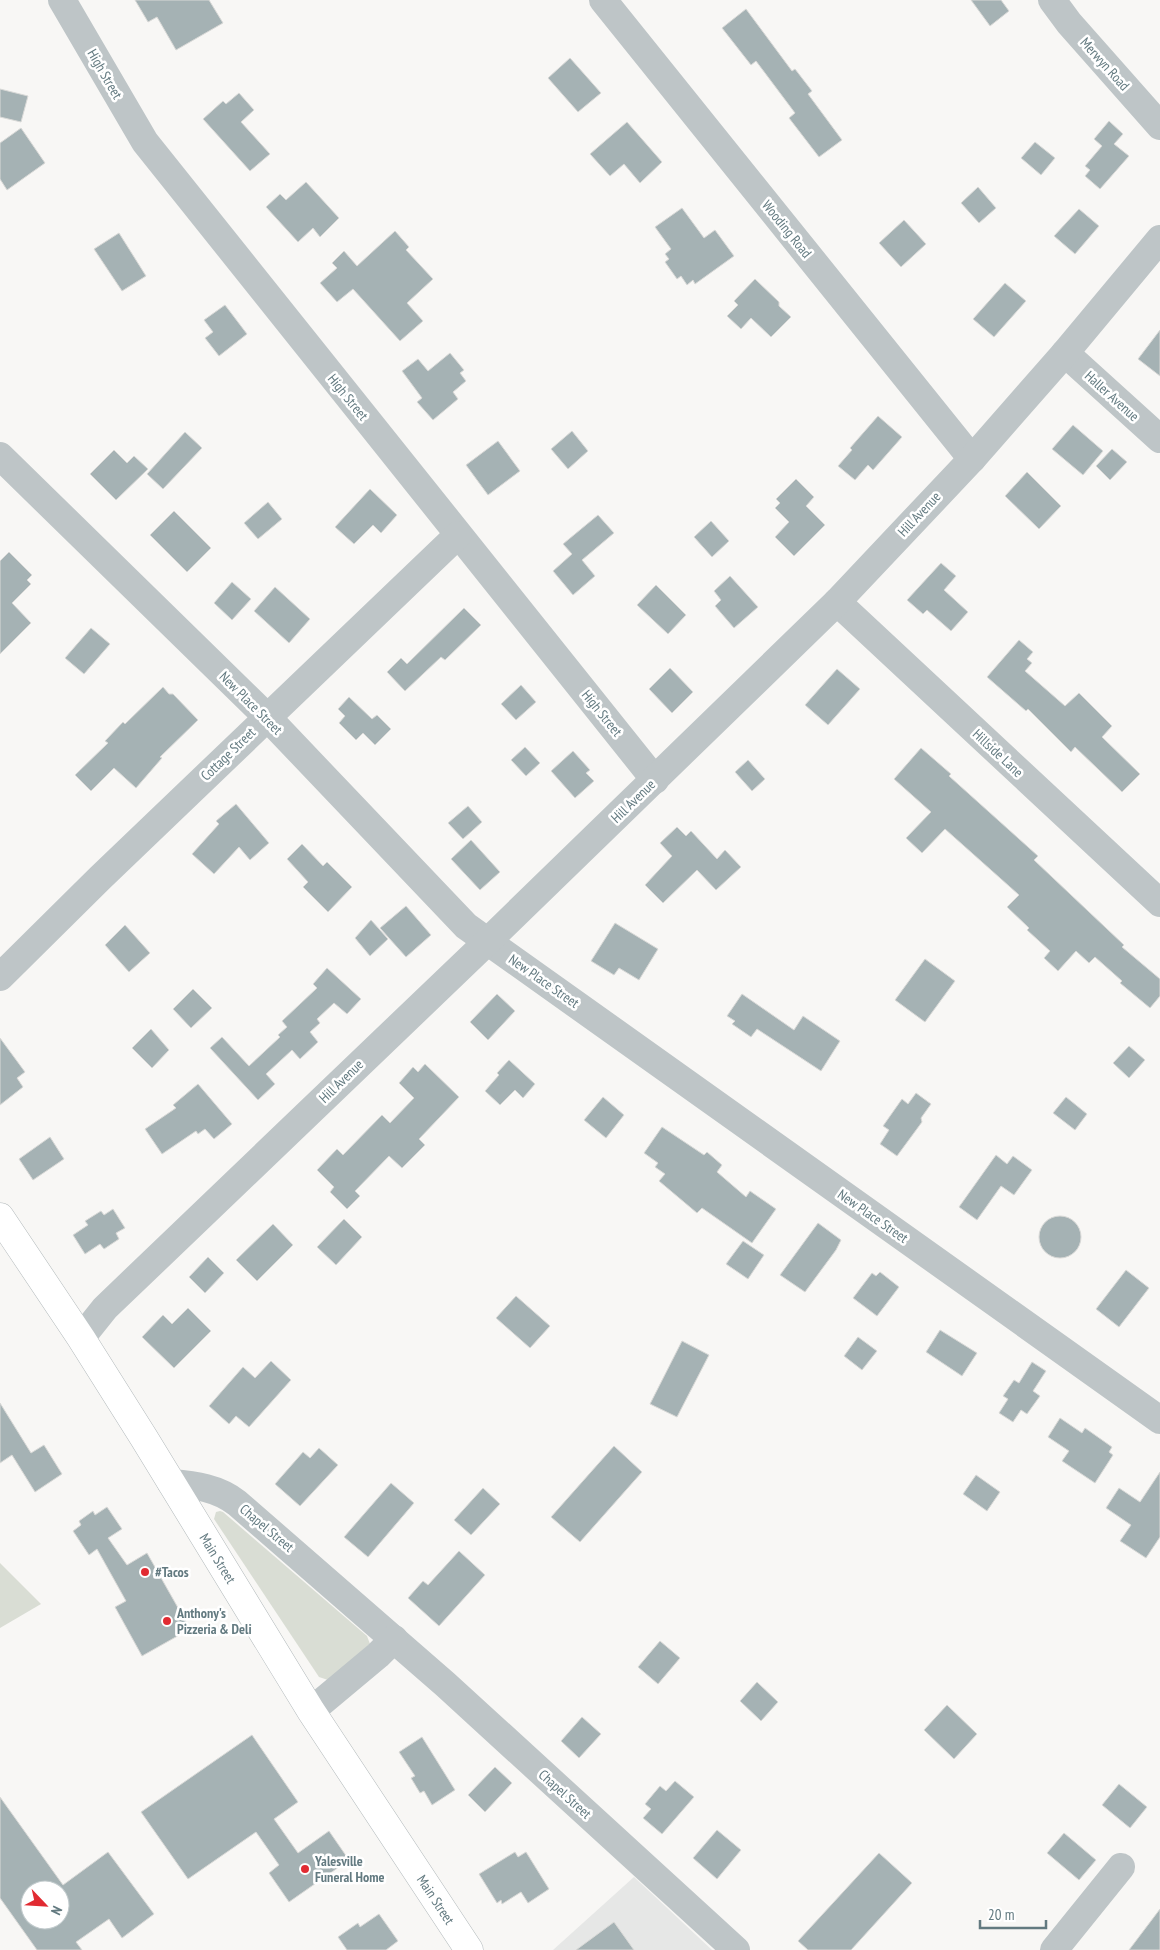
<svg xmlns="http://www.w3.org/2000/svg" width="1160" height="1950" font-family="'PT Sans Narrow',sans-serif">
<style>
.built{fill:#e6e7e6}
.green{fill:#d9ddd4}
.building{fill:#a5b2b4;stroke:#d9d9d7;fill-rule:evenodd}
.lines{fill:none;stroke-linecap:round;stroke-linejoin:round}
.major-casing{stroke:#b2b9bb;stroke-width:29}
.minor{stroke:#bec5c7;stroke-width:28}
.major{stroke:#fff;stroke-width:28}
.poi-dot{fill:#e12b32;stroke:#fff;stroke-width:2}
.labels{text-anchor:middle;stroke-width:5;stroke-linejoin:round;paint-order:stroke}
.street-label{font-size:14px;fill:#637a80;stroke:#fff}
.poi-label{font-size:14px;font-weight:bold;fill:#637a80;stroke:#fff;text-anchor:start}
</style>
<rect width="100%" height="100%" fill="#f8f7f5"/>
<!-- built -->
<path class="built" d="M634,1877L712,1950H553Z"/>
<!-- green -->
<g class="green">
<path d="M220,1511L223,1512L367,1636L370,1644L328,1680L319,1677L214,1519L216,1512Z"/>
<path d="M0,1563L41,1604L0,1628Z"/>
</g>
<!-- building -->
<g class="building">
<path d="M135,0H209L223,23L176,50L157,17L148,22Z"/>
<path d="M971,0H1001L1009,11L990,26Z"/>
<path d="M746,9L792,71L795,69L812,91L808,94L842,140L819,157L789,118L795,113L756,61L751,65L722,28Z"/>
<path d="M570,58L601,93L578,112L548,78Z"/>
<path d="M0,89L28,96L21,122L0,117Z"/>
<path d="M239,93L254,110L241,122L270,154L250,171L203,119L223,101L226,104Z"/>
<path d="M1109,121L1123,134L1114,144L1129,156L1100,189L1085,176L1090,170L1085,166L1102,146L1094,139Z"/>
<path d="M627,122L662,162L640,183L624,164L610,176L590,154Z"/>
<path d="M21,128L45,163L7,190L0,179V143Z"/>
<path d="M1035,142L1055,158L1041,175L1021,158Z"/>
<path d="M306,182L339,218L320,237L313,228L298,242L266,207L280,194L286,200Z"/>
<path d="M978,187L996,208L979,223L961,203Z"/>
<path d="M682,208L704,238L715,230L734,256L695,284L693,280L687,285L681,276L677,279L665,262L669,259L665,254L671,249L655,227Z"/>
<path d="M1079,209L1099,226L1075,254L1054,236Z"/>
<path d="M904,220L926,244L901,267L879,243Z"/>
<path d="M395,231L409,247L406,250L433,279L407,303L423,321L400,341L353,289L337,302L320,283L337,268L332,263L344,251L357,266Z"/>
<path d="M119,233L146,276L122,291L94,249Z"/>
<path d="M755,279L779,302V306L791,317L771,337L751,318L741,329L727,316L738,305L734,301Z"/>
<path d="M1005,283L1026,301L994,337L973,319Z"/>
<path d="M225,305L247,334L219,356L205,338L213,332L204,320Z"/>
<path d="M1160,330V376L1138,359Z"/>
<path d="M450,353L464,370L460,373L466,381L453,392L458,399L433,420L417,402L422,398L402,371L418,359L428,371Z"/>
<path d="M878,416L902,437L873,470L868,465L855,480L838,466L852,450L850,448Z"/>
<path d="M1073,425L1103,451L1083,475L1052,449Z"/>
<path d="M572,431L588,451L568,469L551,449Z"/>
<path d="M185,432L202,448L163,489L147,474Z"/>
<path d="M498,441L520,471L488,495L466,465Z"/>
<path d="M1112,449L1127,462L1110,480L1096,466Z"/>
<path d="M114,450L127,463L134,456L148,469L116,500L90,474Z"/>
<path d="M1027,472L1061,506L1039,529L1005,496Z"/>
<path d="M796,479L814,497L806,506L825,525L794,556L775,537L789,522L775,508L780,503L776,499Z"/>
<path d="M370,489L397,515L381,533L373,525L354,544L335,527Z"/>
<path d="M268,502L282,519L258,539L244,523Z"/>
<path d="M174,511L211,548L187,572L150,535Z"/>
<path d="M598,515L614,533L582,560L595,576L573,595L553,571L572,554L563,544Z"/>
<path d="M711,521L729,541L712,557L694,537Z"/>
<path d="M9,552L32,575L27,580L31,584L12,603L31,623L0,654V561Z"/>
<path d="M941,563L956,576L944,590L968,612L951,631L927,610L923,614L907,600Z"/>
<path d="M730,576L758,607L734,628L715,606L721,600L714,591Z"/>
<path d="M232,582L251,599L232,620L214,603Z"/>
<path d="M656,585L686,615L668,634L637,605Z"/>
<path d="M275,587L310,619L289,643L254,611Z"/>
<path d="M464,608L481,625L445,660L441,657L405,691L387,672L401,658L407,664Z"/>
<path d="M91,628L110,644L84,674L65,658Z"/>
<path d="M1019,640L1033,652L1027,659L1032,663L1025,671L1065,706L1079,693L1112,726L1102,737L1140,774L1122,792L1075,747L1071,752L1028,709L1026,711L987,677Z"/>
<path d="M670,668L693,692L672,713L649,689Z"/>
<path d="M837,669L860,689L828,725L805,705Z"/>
<path d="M521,685L536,702L516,720L501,704Z"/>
<path d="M163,687L169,694H173L198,720L160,757L162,758L136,788L114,768L91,791L75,775L108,743L105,741L123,722L125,724Z"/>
<path d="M349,697L372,719L377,715L391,729L375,745L363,733L356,740L339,723L345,716L338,709Z"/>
<path d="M525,747L540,763L526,776L511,760Z"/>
<path d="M921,748L951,774L949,776L1038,856L1034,860L1124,945L1122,947L1160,979V996L1150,1008L1120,983L1122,981L1095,957L1089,963L1076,951L1058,971L1044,958L1050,951L1027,930L1029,928L1007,907L1019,895L945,829L922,853L906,838L931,812L894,779Z"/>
<path d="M573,751L590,770L586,773L594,781L575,798L551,771Z"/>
<path d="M748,760L765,779L752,791L735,772Z"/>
<path d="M236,804L269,843L250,860L239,847L214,874L192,854L219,824L216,821Z"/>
<path d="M468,806L482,822L463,839L448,823Z"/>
<path d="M677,827L686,836L691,831L717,859L725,850L741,867L716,890L697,870L663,903L645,885L672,856L660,843Z"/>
<path d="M471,840L500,872L480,890L451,859Z"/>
<path d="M302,844L323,866L327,862L352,887L328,912L303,887L308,882L287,859Z"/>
<path d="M406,906L431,935L406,957L380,928Z"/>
<path d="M371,920L388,939L370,956L355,938Z"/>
<path d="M615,923L658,949L639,980L619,968L614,975L591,961Z"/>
<path d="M125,925L150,953L129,972L105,945Z"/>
<path d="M925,959L955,981L925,1022L895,1000Z"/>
<path d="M327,968L361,999L347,1014L334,1003L317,1019L320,1023L310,1032L318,1042L300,1059L292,1050L266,1074L275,1084L258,1100L210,1048L222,1037L249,1066L280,1037L278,1035L287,1027L282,1021L317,988L313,984Z"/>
<path d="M193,989L212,1008L191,1028L173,1009Z"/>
<path d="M497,994L515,1011L488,1040L470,1022Z"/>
<path d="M742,994L794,1030L803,1016L840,1041L821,1071L757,1029L751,1037L732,1024L735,1021L727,1016Z"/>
<path d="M151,1029L169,1050L152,1068L132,1048Z"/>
<path d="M0,1038L25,1072L17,1078L23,1087L0,1105Z"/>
<path d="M1129,1046L1145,1060L1129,1078L1113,1063Z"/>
<path d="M509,1060L535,1084L523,1098L515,1090L500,1105L485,1091L499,1075L497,1073Z"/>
<path d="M425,1064L459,1097L419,1139L425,1145L402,1168L389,1156L355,1191L360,1196L347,1209L330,1192L334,1187L317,1170L337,1149L343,1155L382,1115L390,1123L414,1098L399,1083L413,1067L418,1072Z"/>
<path d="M198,1084L232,1124L214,1139L205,1129L198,1134L196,1131L162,1154L145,1129L176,1108L173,1105Z"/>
<path d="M916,1093L931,1104L921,1118L922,1122L897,1156L880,1144L889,1130L883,1126L902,1099L908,1104Z"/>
<path d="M603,1097L624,1115L606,1138L584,1120Z"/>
<path d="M1066,1097L1087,1114L1075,1130L1053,1113Z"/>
<path d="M662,1127L704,1155L707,1152L722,1165L717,1172L746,1197L750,1191L776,1209L752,1243L702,1208L697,1213L659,1181L665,1174L655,1167L658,1163L644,1153Z"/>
<path d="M50,1137L64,1159L33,1180L19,1159Z"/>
<path d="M996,1155L1007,1164L1013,1156L1032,1170L1014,1195L1001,1186L977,1220L959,1207Z"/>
<path d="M113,1209L125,1228L116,1233L119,1239L104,1249L100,1244L85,1254L73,1235L88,1225L85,1221L101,1211L104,1215Z"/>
<circle cx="1060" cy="1237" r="21"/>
<path d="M344,1219L362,1237L336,1265L317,1247Z"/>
<path d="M818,1223L841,1240L836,1250L805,1292L780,1275Z"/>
<path d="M273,1224L293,1245L257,1281L236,1260Z"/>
<path d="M743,1241L764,1255L748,1279L726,1264Z"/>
<path d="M208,1257L224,1273L205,1293L189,1277Z"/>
<path d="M1126,1270L1149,1288L1119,1327L1096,1309Z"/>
<path d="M880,1272L899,1287L877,1316L853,1298L872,1273L876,1276Z"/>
<path d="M516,1296L550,1326L530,1348L496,1318Z"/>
<path d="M188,1308L211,1331L174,1368L142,1337L163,1315L172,1324Z"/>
<path d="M940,1330L977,1353L962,1376L926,1352Z"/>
<path d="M858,1337L877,1351L862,1370L844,1356Z"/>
<path d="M682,1341L709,1355L677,1417L650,1404Z"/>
<path d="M271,1361L291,1380L249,1427L236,1416L229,1424L209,1406L243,1367L255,1378Z"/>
<path d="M1032,1362L1046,1371L1033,1391L1040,1396L1027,1414L1021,1410L1013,1422L999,1413L1008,1399L1003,1396L1014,1380L1019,1383Z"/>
<path d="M0,1403L31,1453L44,1445L62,1474L35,1492L12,1455L0,1463Z"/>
<path d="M1060,1418L1082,1433L1085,1428L1112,1447L1109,1452L1113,1455L1095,1483L1062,1461L1069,1451L1048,1437Z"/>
<path d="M614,1446L642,1472L580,1542L551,1517Z"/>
<path d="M319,1448L338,1465L300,1506L275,1484L303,1452L310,1458Z"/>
<path d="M1160,1472V1537L1146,1558L1120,1541L1131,1525L1106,1508L1119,1488L1140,1502Z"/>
<path d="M976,1475L1000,1492L987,1511L963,1494Z"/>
<path d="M391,1483L414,1503L368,1557L344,1537Z"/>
<path d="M483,1488L500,1504L471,1535L454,1520Z"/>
<path d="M107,1507L122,1529L108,1538L127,1565L147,1553L190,1629L142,1656L115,1607L126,1601L97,1549L89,1555L73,1531L81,1525L79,1521L93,1511L95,1515Z"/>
<path d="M459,1551L485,1575L439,1626L408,1598L423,1581L428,1585Z"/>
<path d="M660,1641L680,1658L658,1684L638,1667Z"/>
<path d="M757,1682L778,1702L761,1721L740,1701Z"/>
<path d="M947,1705L977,1734L954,1759L924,1730Z"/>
<path d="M582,1717L601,1734L579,1758L561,1741Z"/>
<path d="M252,1735L298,1802L274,1819L298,1853L329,1831L349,1860L289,1902L269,1873L279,1865L256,1832L188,1879L141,1812Z"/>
<path d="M422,1737L455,1790L432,1805L424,1791L420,1793L411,1778L415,1776L399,1752Z"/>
<path d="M495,1767L512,1783L485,1812L468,1795Z"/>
<path d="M675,1781L694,1797L662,1834L643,1818L651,1809L645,1804L660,1786L666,1791Z"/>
<path d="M1119,1784L1147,1807L1130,1828L1102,1805Z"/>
<path d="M0,1797L63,1885L108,1852L154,1914L122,1938L109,1919L76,1942L82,1950H37L0,1898ZM30,1890H60V1920H30Z"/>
<path d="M717,1830L741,1850L717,1879L693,1858Z"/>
<path d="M1064,1833L1096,1860L1079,1880L1047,1853Z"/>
<path d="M515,1852L518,1857L526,1852L549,1889L528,1903L521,1892L502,1904L501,1900L497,1903L479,1874Z"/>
<path d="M879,1853L912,1883L851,1950H808L798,1941Z"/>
<path d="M1160,1909V1950H1129Z"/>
<path d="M379,1914L398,1941L386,1950H347L338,1937L358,1923L360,1927Z"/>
<path d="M614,1922L634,1950H576Z"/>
</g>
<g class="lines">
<!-- major casing -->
<g class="major-casing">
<g id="major">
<path id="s1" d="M0,1217L81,1338L144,1438L311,1711L469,1950"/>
</g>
</g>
<!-- minor -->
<g class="minor">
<path d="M62,0L145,142L655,780"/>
<path d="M603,0L972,459"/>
<path d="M1052,0L1069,23L1160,126"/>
<path d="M1065,353L1160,439"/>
<path d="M0,456L267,717L466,926L1160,1420"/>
<path d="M837,602L1160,903"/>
<path d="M0,977L100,878L458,535"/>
<path d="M81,1338L105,1308L487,942L837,602L972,459L1065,353L1160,239"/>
<path d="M171,1483C195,1485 218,1488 237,1503L445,1684L736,1950"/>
<path d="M311,1711L378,1655L394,1639"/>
<path d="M1054,1950L1121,1867"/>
</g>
<!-- major -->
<use href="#major" class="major"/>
</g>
<!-- markers -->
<g class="poi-dot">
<circle cx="145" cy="1572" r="5"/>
<circle cx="167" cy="1621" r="5"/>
<circle cx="305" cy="1869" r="5"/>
</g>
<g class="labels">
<!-- street labels -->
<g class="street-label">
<text transform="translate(1105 64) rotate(48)" y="5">Merwyn Road</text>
<text transform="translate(105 74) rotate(60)" y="5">High Street</text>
<text transform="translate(787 229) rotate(51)" y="5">Wooding Road</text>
<text transform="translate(1112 396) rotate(42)" y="5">Haller Avenue</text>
<text transform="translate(348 397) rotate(51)" y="5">High Street</text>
<text transform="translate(919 514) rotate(-47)" y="5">Hill Avenue</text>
<text transform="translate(251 703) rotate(45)" y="5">New Place Street</text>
<text transform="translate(602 713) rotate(51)" y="5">High Street</text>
<text transform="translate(998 753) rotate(43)" y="5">Hillside Lane</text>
<text transform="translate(228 754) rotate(-44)" y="5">Cottage Street</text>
<text transform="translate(633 801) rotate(-44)" y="5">Hill Avenue</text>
<text transform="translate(544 981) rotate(35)" y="5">New Place Street</text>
<text transform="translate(341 1081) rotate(-44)" y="5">Hill Avenue</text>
<text transform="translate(873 1216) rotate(35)" y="5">New Place Street</text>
<text transform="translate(267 1528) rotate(40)" y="5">Chapel Street</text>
<text dy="5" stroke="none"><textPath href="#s1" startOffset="405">Main Street</textPath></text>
<text transform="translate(565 1794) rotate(42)" y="5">Chapel Street</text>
<text dy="5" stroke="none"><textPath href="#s1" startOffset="810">Main Street</textPath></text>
</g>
<!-- poi labels -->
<g class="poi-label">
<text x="155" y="1577">#Tacos</text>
<text x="177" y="1618">Anthony's<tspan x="177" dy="16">Pizzeria &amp; Deli</tspan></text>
<text x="315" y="1866">Yalesville<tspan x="315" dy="16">Funeral Home</tspan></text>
</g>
</g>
<!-- north arrow -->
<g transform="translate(45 1905) rotate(115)"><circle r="24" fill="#ffffff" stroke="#c1cacc"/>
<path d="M0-4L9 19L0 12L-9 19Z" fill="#e12b32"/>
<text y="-8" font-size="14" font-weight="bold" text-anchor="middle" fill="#637a80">N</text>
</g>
<!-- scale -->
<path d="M980 1920v8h66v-8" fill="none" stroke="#637a80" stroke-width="2.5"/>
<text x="988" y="1920" font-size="15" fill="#637a80" stroke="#ffffff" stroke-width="4" paint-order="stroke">20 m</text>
</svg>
